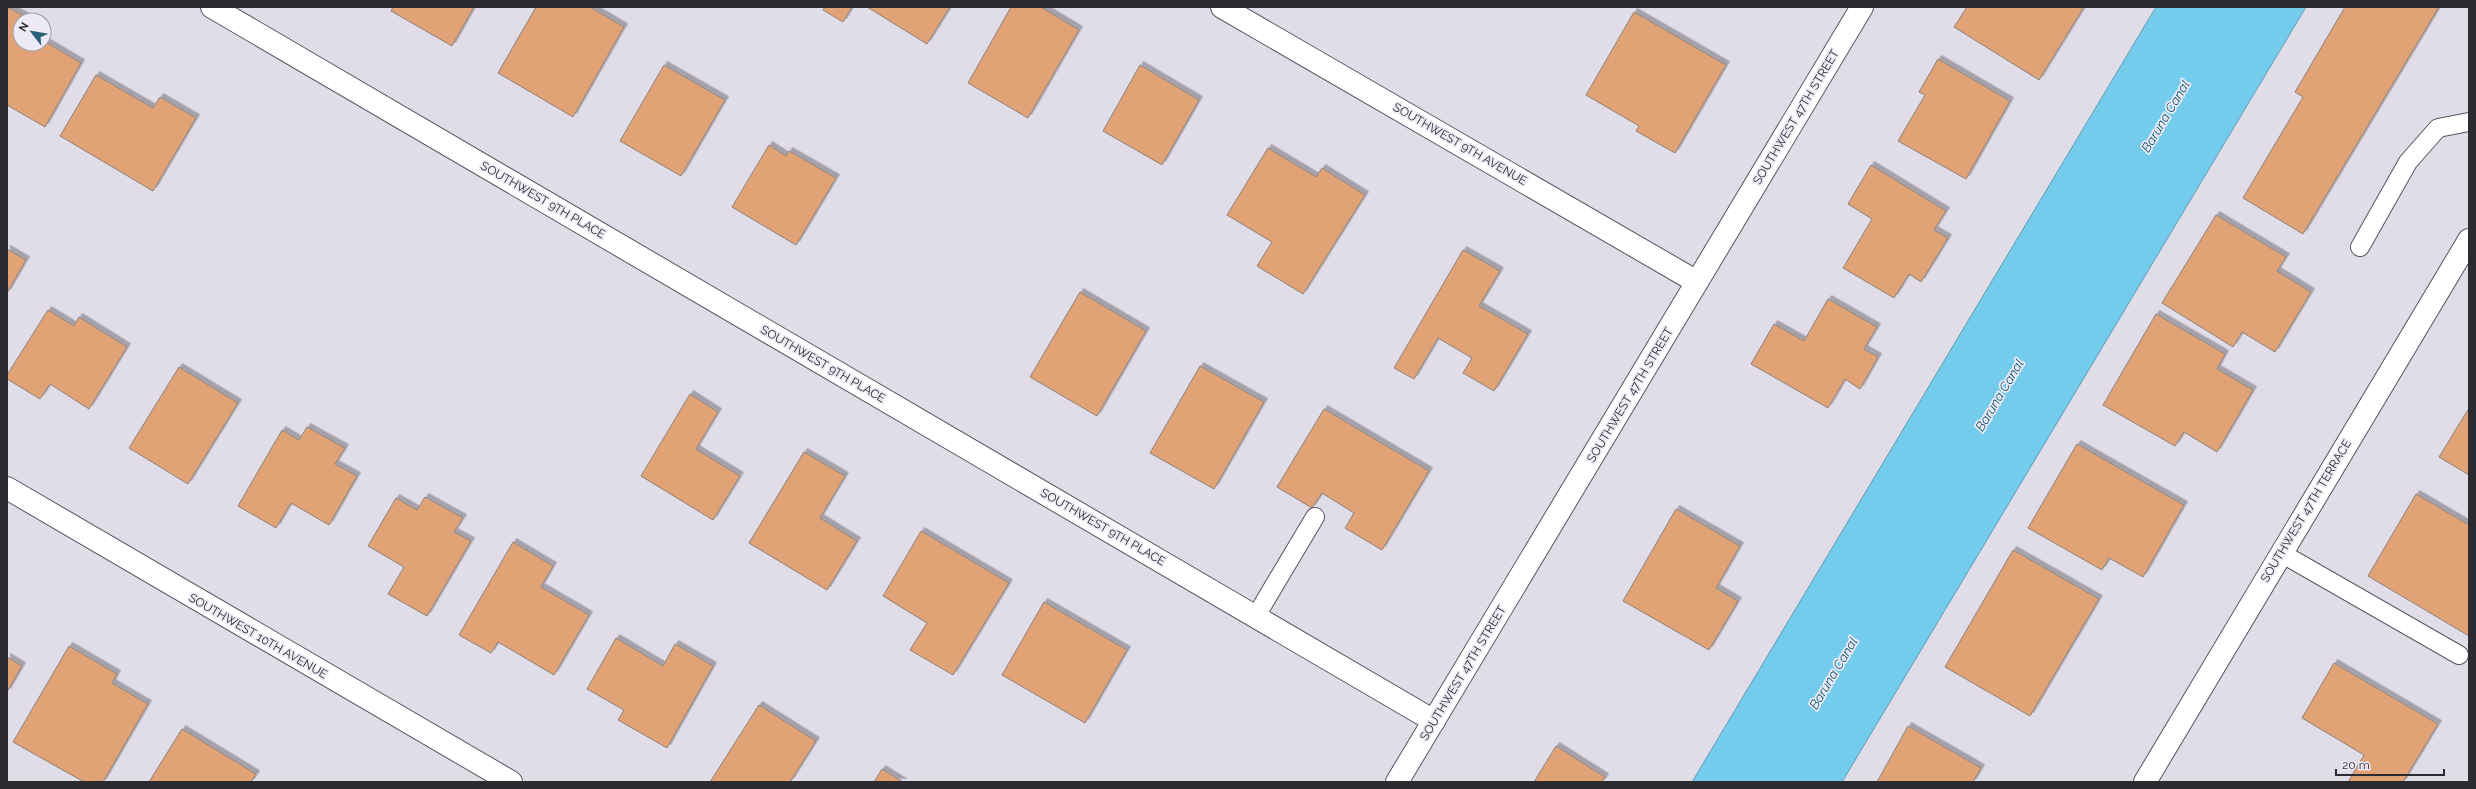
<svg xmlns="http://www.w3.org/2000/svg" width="2476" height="789" font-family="Raleway,sans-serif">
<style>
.water{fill:#74cced;stroke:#5e9cb4}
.building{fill:#e1a274;stroke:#8d837c;filter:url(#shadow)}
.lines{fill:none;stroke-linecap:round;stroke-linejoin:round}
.service-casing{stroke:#58555e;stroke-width:20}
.minor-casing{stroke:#58555e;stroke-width:24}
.service{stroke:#fff;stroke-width:18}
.minor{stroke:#fff;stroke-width:22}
.labels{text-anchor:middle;stroke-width:3.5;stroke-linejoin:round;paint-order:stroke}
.street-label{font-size:12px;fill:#2c2b2f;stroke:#ede9f5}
.water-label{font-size:13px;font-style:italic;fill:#115a71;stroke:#ede9f5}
</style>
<defs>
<filter id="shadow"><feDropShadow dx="3.5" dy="-3.5" stdDeviation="0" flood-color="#0004"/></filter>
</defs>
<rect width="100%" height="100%" fill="#e0dce8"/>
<!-- water -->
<path class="water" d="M2156,7H2306L1842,782H1692Z"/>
<!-- building -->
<g class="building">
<path d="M7,7L32,20H20V44H44V41L81,63L45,127L7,105Z"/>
<path d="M393,7H474L452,46L391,11Z"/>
<path d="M536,7H590L624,27L573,117L498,73Z"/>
<path d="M825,7H852L843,22L823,10Z"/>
<path d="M867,7H950L927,44Z"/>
<path d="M1011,7H1041L1079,30L1028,118L968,83Z"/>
<path d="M1967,7H2084L2039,80L1954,27Z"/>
<path d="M2345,7H2439L2303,234L2243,198L2303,97L2295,92Z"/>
<path d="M1634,12L1726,65L1675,153L1636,131L1639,126L1586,95Z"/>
<path d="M1938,59L2010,101L1966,179L1898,141L1925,95L1919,92Z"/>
<path d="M664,65L725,100L681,176L620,141Z"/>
<path d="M1140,65L1199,100L1162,165L1103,131Z"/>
<path d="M96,75L153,108L160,97L196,118L153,191L60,136Z"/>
<path d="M769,145L786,156L789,151L836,178L796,245L732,207Z"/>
<path d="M1268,148L1316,177L1322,168L1365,195L1303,294L1257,266L1272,242L1227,215Z"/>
<path d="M1871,165L1946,211L1934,230L1948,238L1921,282L1909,274L1894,298L1843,268L1872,219L1848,204Z"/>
<path d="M2216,215L2286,257L2277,271L2311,292L2275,352L2242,332L2233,347L2162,303Z"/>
<path d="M7,249L26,260L7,293Z"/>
<path d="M1463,250L1500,271L1479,306L1528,334L1494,391L1463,373L1472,358L1438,338L1414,379L1394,368Z"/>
<path d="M1080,292L1146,331L1097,416L1030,377Z"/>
<path d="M1828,299L1877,327L1864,349L1878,357L1860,389L1845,379L1828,408L1751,364L1774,324L1804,341Z"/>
<path d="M48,310L74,326L79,317L127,347L89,409L50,384L40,399L7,379V375Z"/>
<path d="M2156,314L2225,354L2217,369L2253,390L2217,452L2184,432L2175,446L2103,405Z"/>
<path d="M1200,366L1264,402L1214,489L1150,453Z"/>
<path d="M179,367L238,403L188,484L129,448Z"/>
<path d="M690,394L718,412L696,449L740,476L713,520L641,476Z"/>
<path d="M2469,408V475L2439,457Z"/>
<path d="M1324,409L1429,471L1382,550L1345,528L1354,513L1322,493L1312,508L1277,487Z"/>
<path d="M307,427L345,448L335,464L357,476L329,525L291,503L276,528L238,506L282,430L299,440Z"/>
<path d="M2077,444L2184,505L2143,577L2109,558L2102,570L2028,528Z"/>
<path d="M804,452L845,476L820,518L857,541L827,590L749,543Z"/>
<path d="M2416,494L2469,525V636L2368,576Z"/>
<path d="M425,497L463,518L454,532L471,541L427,616L388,594L404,567L368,546L396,498L417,510Z"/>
<path d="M1676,509L1740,546L1716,588L1738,601L1709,650L1623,601Z"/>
<path d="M921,531L1009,583L953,675L910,650L927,623L883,596Z"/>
<path d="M513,542L553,566L541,587L589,615L554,675L498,642L491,653L459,635Z"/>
<path d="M2013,550L2099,599L2030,716L1945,667Z"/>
<path d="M1044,602L1127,650L1085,723L1002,675Z"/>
<path d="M616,638L663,666L675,644L713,666L667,748L618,720L624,710L587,689Z"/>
<path d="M69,646L117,674L112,683L148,704L103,782H84L13,742Z"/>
<path d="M7,657L22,666L7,692Z"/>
<path d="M2334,663L2438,724L2403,782H2348L2364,755L2302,718Z"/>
<path d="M759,705L816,741L790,782H710Z"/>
<path d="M1908,726L1981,768L1973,782H1877Z"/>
<path d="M182,729L256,774L251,782H149Z"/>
<path d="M1556,746L1605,777L1602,782H1534Z"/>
<path d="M882,769L903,782H874Z"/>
</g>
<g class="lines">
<!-- service casing -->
<g class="service-casing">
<g id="service">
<path d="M2360,247L2408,162L2438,128L2469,122"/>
<path d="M2281,553L2459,655"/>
<path d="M1256,616L1315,517"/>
</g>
</g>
<!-- minor casing -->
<g class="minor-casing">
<g id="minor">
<path d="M212,7L1434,721"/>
<path d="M1222,7L1697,282"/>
<path d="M7,488L511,782"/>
<path d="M1397,782L1862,7"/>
<path d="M2145,782L2469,240"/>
</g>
</g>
<!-- service -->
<use href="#service" class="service"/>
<!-- minor -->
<use href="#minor" class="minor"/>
</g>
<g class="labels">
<!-- street labels -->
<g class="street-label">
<text transform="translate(1796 117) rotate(-59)" y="4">SOUTHWEST 47TH STREET</text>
<text transform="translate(1460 144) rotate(30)" y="4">SOUTHWEST 9TH AVENUE</text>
<text transform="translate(543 200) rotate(30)" y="4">SOUTHWEST 9TH PLACE</text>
<text transform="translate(823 364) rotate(30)" y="4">SOUTHWEST 9TH PLACE</text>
<text transform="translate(1630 395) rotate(-59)" y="4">SOUTHWEST 47TH STREET</text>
<text transform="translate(2306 511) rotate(-59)" y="4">SOUTHWEST 47TH TERRACE</text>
<text transform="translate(1103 527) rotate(30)" y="4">SOUTHWEST 9TH PLACE</text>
<text transform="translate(258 636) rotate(30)" y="4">SOUTHWEST 10TH AVENUE</text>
<text transform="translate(1463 673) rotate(-59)" y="4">SOUTHWEST 47TH STREET</text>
</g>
<!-- water labels -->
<g class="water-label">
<text transform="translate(2165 116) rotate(-59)" y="5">Baruna Canal</text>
<text transform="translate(1999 395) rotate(-59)" y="5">Baruna Canal</text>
<text transform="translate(1833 673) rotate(-59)" y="5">Baruna Canal</text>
</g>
</g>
<!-- border -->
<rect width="2476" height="789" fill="none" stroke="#2c2b2f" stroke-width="16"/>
<!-- north arrow -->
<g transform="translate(32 32) rotate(301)"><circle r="19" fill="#ede9f5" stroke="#a09da6"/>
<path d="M0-3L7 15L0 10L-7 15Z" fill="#29617b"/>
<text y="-6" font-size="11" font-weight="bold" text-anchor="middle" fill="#2c2b2f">N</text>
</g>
<!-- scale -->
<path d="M2336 769v6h108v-6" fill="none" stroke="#2c2b2f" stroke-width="2"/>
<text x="2342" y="769" font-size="12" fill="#2c2b2f" stroke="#ede9f5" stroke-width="3" paint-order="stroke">20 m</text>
</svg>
